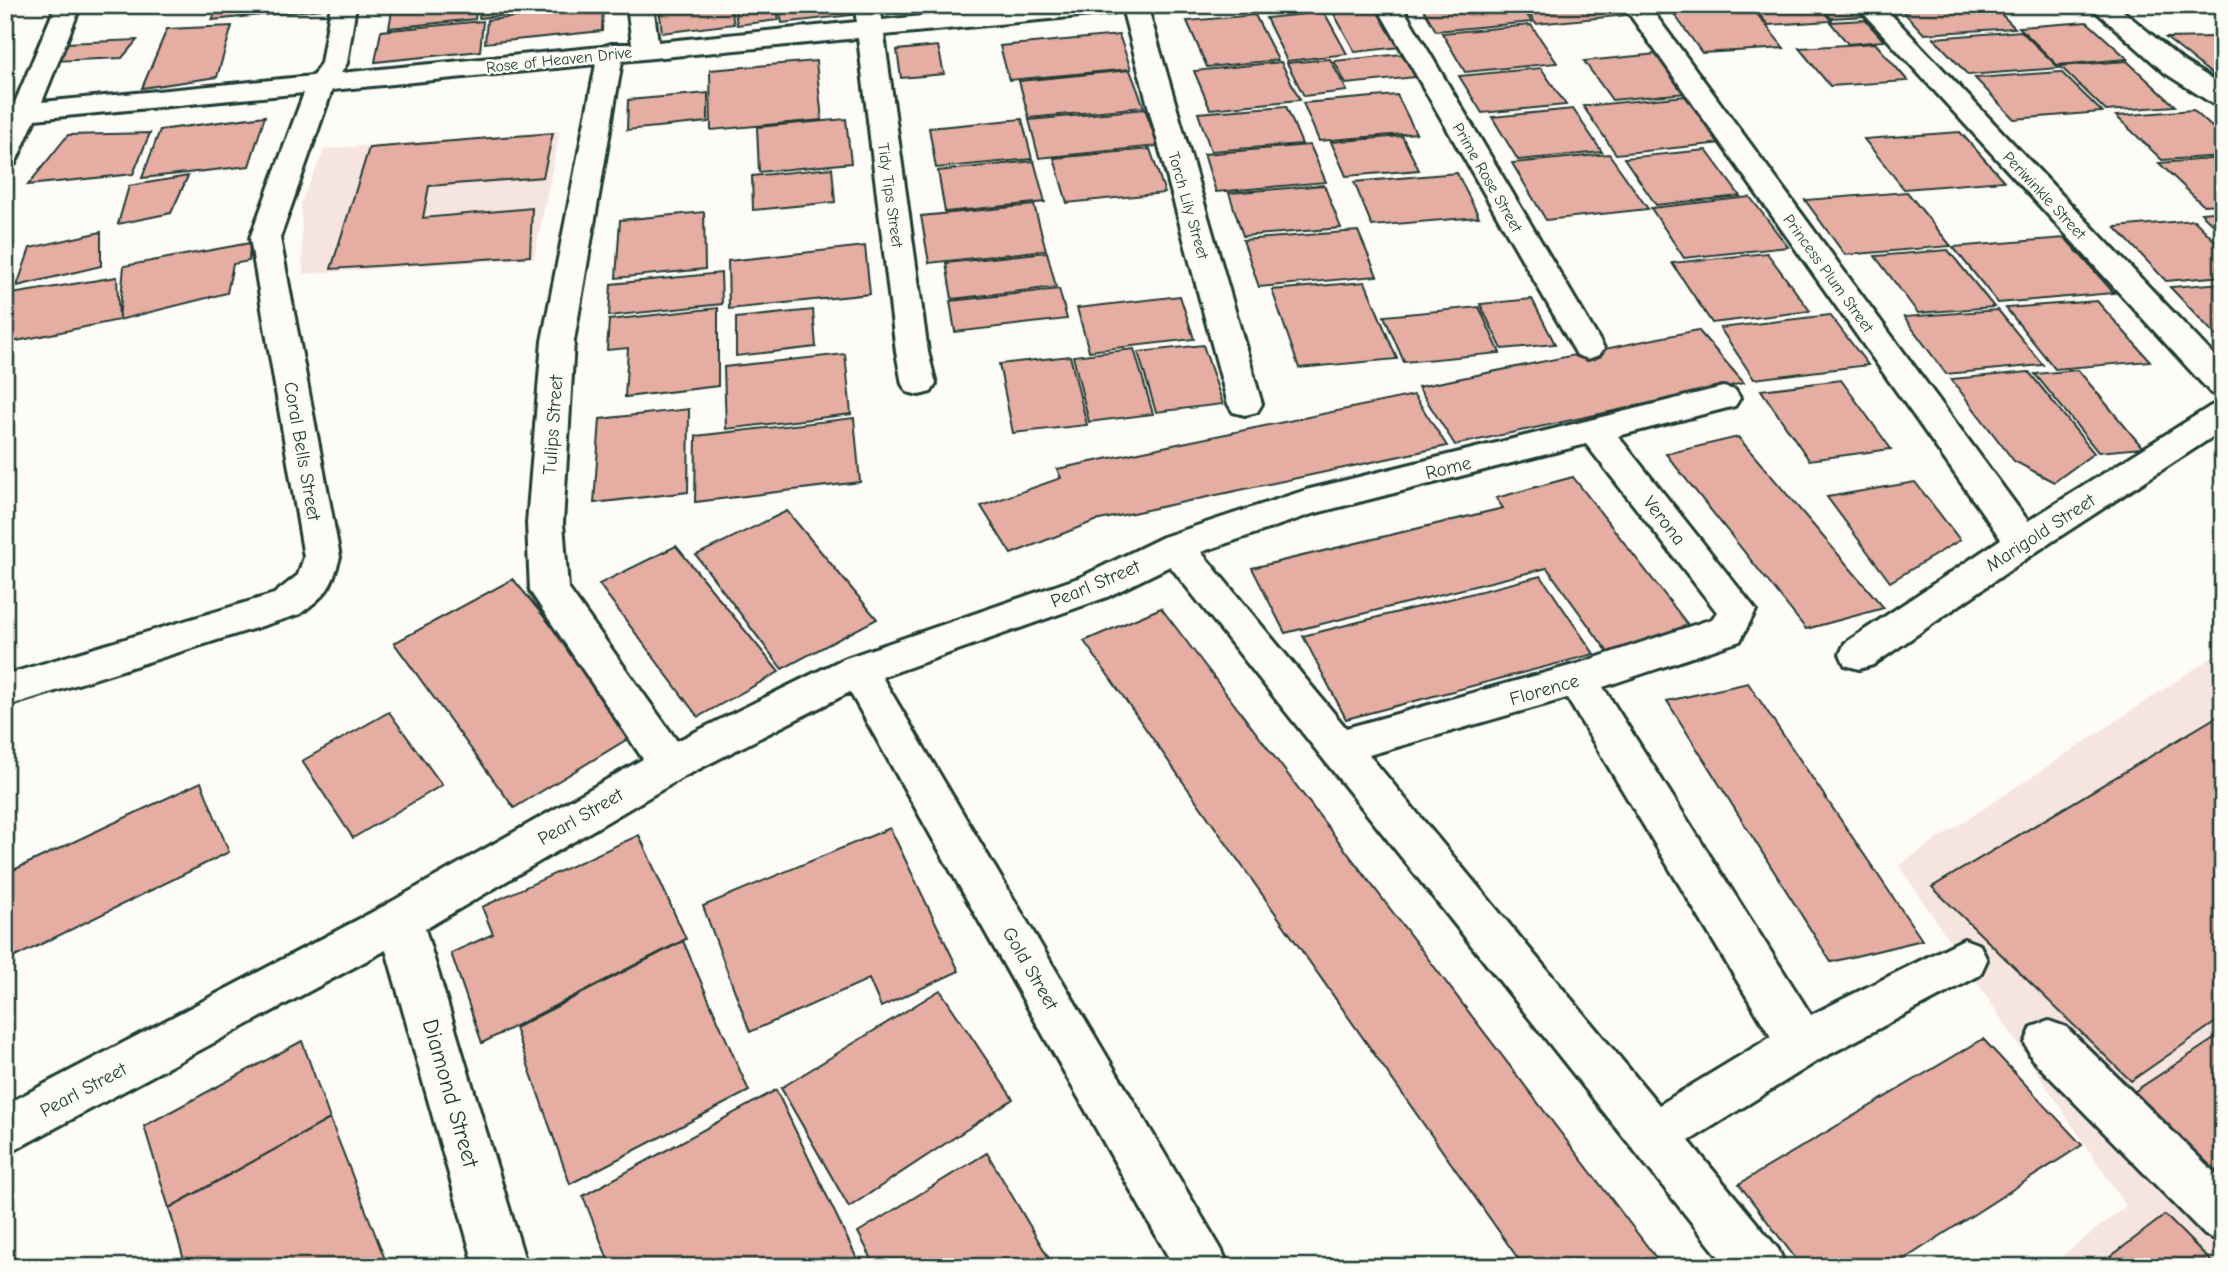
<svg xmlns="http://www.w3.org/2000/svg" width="2228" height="1272" font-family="'Comic Neue',sans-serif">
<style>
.built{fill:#f6e4de}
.building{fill:#e6ada2;stroke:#1f3d34;stroke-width:2}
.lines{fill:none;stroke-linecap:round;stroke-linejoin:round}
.minor-casing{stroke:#1f3d34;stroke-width:6}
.minor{fill:#fdfcf7;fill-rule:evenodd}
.labels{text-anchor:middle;stroke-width:5;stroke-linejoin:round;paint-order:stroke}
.far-street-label{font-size:16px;fill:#1f3d34;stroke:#fdfcf7}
.street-label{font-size:19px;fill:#1f3d34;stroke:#fdfcf7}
.near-street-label{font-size:23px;fill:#1f3d34;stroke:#fdfcf7}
</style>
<rect width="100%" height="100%" fill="#fdfcf7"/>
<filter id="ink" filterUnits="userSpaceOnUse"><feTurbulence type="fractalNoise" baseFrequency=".0143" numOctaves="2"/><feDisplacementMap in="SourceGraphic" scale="14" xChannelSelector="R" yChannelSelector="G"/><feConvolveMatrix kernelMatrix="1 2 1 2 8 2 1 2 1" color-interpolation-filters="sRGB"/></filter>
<g filter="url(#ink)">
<!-- built -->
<g class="built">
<path d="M560,131L534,258L303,274L301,202L325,149Z"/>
<path d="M2223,650V1267H2048L2126,1206L1899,865Z"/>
</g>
<!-- building -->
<g class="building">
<path d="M219,5H323L322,9L212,20Z"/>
<path d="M393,5H477L475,19L389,28Z"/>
<path d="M481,5H605L479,18Z"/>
<path d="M659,5H730L734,24L662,33Z"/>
<path d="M849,5L852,15L782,23L780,13Z"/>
<path d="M1329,5H1375L1401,47L1355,52Z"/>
<path d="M1421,5H1520L1532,22L1436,31Z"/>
<path d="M1523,5H1621L1628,15L1536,24Z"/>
<path d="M1672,5H1755L1756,7L1677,13Z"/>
<path d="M1821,5H1856L1866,16L1831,18Z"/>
<path d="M1897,5H1992L2015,28L1924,34Z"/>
<path d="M776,6L779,20L737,25L735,11Z"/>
<path d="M1818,6L1832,21L1768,25L1756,10Z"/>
<path d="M603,8L602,31L485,43L487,20Z"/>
<path d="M1753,9L1784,48L1702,53L1674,14Z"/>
<path d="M1324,12L1347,54L1287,61L1266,18Z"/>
<path d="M1255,15L1278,60L1207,67L1187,21Z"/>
<path d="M1865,20L1884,41L1848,44L1830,22Z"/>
<path d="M483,21L480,51L375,62L381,31Z"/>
<path d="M2087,22L2128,59L2057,65L2019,27Z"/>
<path d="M1531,25L1557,63L1465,72L1442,33Z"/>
<path d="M232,26L217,77L142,88L167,29Z"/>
<path d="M2021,31L2059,68L1968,75L1934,38Z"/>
<path d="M1119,35L1131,69L1009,80L1000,46Z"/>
<path d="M2212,37L2223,45V83L2166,38Z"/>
<path d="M137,40L122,58L53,61L65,43Z"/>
<path d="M1875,43L1908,81L1830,86L1799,48Z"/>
<path d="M938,46L944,74L901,78L897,50Z"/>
<path d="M1402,54L1416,77L1346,84L1334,61Z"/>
<path d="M1657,54L1687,93L1612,100L1584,61Z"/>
<path d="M1330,59L1347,91L1304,96L1287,63Z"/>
<path d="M816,61L822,120L711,130L710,70Z"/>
<path d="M2127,61L2175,106L2106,111L2060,66Z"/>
<path d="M1281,62L1300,100L1210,109L1194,71Z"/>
<path d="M1541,68L1566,105L1482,113L1459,76Z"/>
<path d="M1130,70L1144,107L1029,118L1019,81Z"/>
<path d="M2061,72L2102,112L2014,119L1975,78Z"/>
<path d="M708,93V122L627,130L628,100Z"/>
<path d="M1397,95L1416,133L1319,141L1303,103Z"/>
<path d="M1686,96L1723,143L1616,154L1583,106Z"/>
<path d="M1286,106L1302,144L1211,151L1198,113Z"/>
<path d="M1145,109L1158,146L1039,158L1029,120Z"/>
<path d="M1573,109L1602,152L1518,160L1492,117Z"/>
<path d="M2193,110L2223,137V156L2162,160L2116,116Z"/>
<path d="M265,116L249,166L142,178L160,130Z"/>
<path d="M846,119L851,163L759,172L757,127Z"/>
<path d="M1022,119L1032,159L936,168L929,128Z"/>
<path d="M1960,132L2004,181L1904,189L1864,139Z"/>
<path d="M150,133L133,174L28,185L68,135Z"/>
<path d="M553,133L543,177L429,186L423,218L532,208L530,256L331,269L369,148Z"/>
<path d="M1402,136L1419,170L1346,176L1331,142Z"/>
<path d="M1310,145L1326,182L1216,192L1204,154Z"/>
<path d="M1150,149L1165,193L1067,203L1054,158Z"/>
<path d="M1706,150L1740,196L1656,205L1624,158Z"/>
<path d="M1609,154L1648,209L1546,220L1512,163Z"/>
<path d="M2223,158V204L2203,205L2159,163Z"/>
<path d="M1034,161L1045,202L945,212L938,171Z"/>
<path d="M832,168L835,202L753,210L752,176Z"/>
<path d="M1457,173L1479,217L1372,226L1354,182Z"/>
<path d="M188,176L171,213L118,224L129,186Z"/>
<path d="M1324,185L1341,228L1243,236L1229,193Z"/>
<path d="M1907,192L1951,246L1845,255L1805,200Z"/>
<path d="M1750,197L1788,247L1684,258L1651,208Z"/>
<path d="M1034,205L1046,250L929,263L921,216Z"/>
<path d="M2223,211V234L2201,213Z"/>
<path d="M704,212L705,269L616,278L620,220Z"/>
<path d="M2194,220L2223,249V276L2166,281L2115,227Z"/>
<path d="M1358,231L1377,276L1259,287L1243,240Z"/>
<path d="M101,232V266L17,286L30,248Z"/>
<path d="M2065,238L2114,293L1998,303L1953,247Z"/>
<path d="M250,243L249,261L233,264L227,293L119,320L124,266Z"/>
<path d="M865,246L870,294L729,309L728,261Z"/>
<path d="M1948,250L1994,307L1918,313L1875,256Z"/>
<path d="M1047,252L1056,287L952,299L946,263Z"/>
<path d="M1767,253L1810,311L1712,323L1672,263Z"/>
<path d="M721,273L722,304L609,316L611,284Z"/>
<path d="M117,277L119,320L7,343L5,295Z"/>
<path d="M1365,282L1397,359L1299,368L1272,290Z"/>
<path d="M2223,283V343L2170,287Z"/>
<path d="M1059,289L1067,319L955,332L950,301Z"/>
<path d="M1180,296L1194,339L1089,351L1077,308Z"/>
<path d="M1532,299L1555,344L1502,349L1480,304Z"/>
<path d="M2097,301L2150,361L2055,369L2006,308Z"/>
<path d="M1479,307L1500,353L1404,362L1384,316Z"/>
<path d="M718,308V386L625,397L628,348L607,350L609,320Z"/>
<path d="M813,310L816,347L736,356V318Z"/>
<path d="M1998,310L2043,365L1946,374L1904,317Z"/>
<path d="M1830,315L1868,365L1754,379L1720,328Z"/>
<path d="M1698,330L1744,383L1455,445L1418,387Z"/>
<path d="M1203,345L1223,404L1156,412L1138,352Z"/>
<path d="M1134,349L1153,414L1089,422L1073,356Z"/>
<path d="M845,354L851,414L726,429L724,367Z"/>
<path d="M1070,356L1087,425L1013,433L999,364Z"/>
<path d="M2078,370L2143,448L2098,452L2035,374Z"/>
<path d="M2029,372L2094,453L2054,482L2014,461L1951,379Z"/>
<path d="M1841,380L1891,449L1809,460L1761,390Z"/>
<path d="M1414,395L1447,446L1095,521L1011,554L981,506L1061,478L1057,469Z"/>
<path d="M689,409L688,492L594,503L600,419Z"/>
<path d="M854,418L860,482L695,502L696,436Z"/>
<path d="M1738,437L1884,608L1806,629L1666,454Z"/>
<path d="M1573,477L1692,630L1610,655L1547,568L1285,633L1252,568L1503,508L1496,498Z"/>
<path d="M1915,482L1960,540L1890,582L1827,497Z"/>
<path d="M787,511L877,619L782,669L696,555Z"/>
<path d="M676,546L779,672L698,717L599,584Z"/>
<path d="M1541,576L1594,654L1346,719L1303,636Z"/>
<path d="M513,579L639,732L514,808L394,643Z"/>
<path d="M1161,608L1663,1267H1524L1084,641Z"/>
<path d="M1748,683L1922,940L1831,962L1667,701Z"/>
<path d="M389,712L442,785L353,838L302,761Z"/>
<path d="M2223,713V1017L2131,1081L1932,887Z"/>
<path d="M201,782L229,852L5,962V874Z"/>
<path d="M890,828L959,971L881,1007L869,979L750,1032L703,906Z"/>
<path d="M639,835L686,939L482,1043L451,953L493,934L482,907Z"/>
<path d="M683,941L749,1091L570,1184L515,1028Z"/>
<path d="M940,990L1013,1099L849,1207L781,1088Z"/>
<path d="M2223,1033V1206L2120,1101Z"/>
<path d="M1983,1039L2082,1145L1892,1267H1802L1739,1184Z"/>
<path d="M302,1041L330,1119L169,1208L144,1126Z"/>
<path d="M776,1090L861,1267H611L583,1196Z"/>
<path d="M330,1119L388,1267H186L169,1208Z"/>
<path d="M987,1153L1054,1267H876L858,1232Z"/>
<path d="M2165,1215L2217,1267H2097Z"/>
</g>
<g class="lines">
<!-- minor casing -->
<g class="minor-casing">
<g id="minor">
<path d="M56,5H81L42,102L313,76L321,63L331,5H356L347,63L341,73L601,47L611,44H632L627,5H653L658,42L857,22L854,5H880L882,20L1033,5H1147L1262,404L1257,412L1245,415L1233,412L1228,404L1122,8L1112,13L884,35L928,352L936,384L931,392L919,395L907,392L902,384L896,352L858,38L622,61L574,341L563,523L568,588L677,741L843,659L1081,577L1163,537L1306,490L1723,387L1735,390L1740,398L1735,406L1618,436L1756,610L1740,641L1603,687L1811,1015L1964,939L1980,945L1987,960L1980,975L1819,1060L1689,1141L1778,1249L1786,1267H1727L1170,566L1107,597L882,677L1221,1249L1229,1267H1174L850,692L685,776L425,929L527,1267H475L386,950L5,1155V1105L384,906L643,759L530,591L527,523L542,341L596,64L332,90L280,238L340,557C331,590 327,593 300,614L5,707V675L274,594L298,575L304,557L250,238L304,93L35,119L15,164L5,166V106L14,105ZM1586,444L1717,612L1712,619L1577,664L1346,728L1201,552L1312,514ZM1567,698L1771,1037L1659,1105L1369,755Z"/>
<path d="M1376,5H1401L1604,348L1599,355L1588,359L1577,355Z"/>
<path d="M1623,5H1648L2028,521L2211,406L2223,403V430L2036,552L1873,665L1859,669L1845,665L1840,654L1845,643L2001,539Z"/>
<path d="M1856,5H1882L2223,365V396L2211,393Z"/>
<path d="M2089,5H2116L2183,61L2223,86V106L2213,104L2165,73Z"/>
<path d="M2049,1021L2066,1027L2223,1181V1242L2205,1235L2032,1059L2025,1043L2032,1027Z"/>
</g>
</g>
<!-- minor -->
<use href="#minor" class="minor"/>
</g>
</g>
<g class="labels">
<!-- far-street labels -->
<g class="far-street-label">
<text transform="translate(559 59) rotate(-6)" y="6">Rose of Heaven Drive</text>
<text transform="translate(1488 177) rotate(60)" y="6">Prime Rose Street</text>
<text transform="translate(891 195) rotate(82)" y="6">Tidy Tips Street</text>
<text transform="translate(2045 195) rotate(47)" y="6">Periwinkle Street</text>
<text transform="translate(1189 205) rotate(74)" y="6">Torch Lily Street</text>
<text transform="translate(1829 273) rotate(54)" y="6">Princess Plum Street</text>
</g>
<!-- street labels -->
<g class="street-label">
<text transform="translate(552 425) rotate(-86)" y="7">Tulips Street</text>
<text transform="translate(303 451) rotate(80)" y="7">Coral Bells Street</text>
<text transform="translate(1448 467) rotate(-14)" y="7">Rome</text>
<text transform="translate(1665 520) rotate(52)" y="7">Verona</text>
<text transform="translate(2040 532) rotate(-33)" y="7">Marigold Street</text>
<text transform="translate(1095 583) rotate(-23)" y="7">Pearl Street</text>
<text transform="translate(1544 689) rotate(-16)" y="7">Florence</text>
<text transform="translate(580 816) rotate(-30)" y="7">Pearl Street</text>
<text transform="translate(1031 968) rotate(60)" y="7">Gold Street</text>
<text transform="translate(83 1089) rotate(-28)" y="7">Pearl Street</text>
</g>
<!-- near-street labels -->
<g class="near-street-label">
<text transform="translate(451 1093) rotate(74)" y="8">Diamond Street</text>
</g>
</g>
<!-- margin -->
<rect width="2228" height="1272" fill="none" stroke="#fdfcf7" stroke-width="28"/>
<rect x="14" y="14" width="2200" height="1244" fill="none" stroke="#1f3d34" stroke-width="2.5" filter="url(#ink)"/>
</svg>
